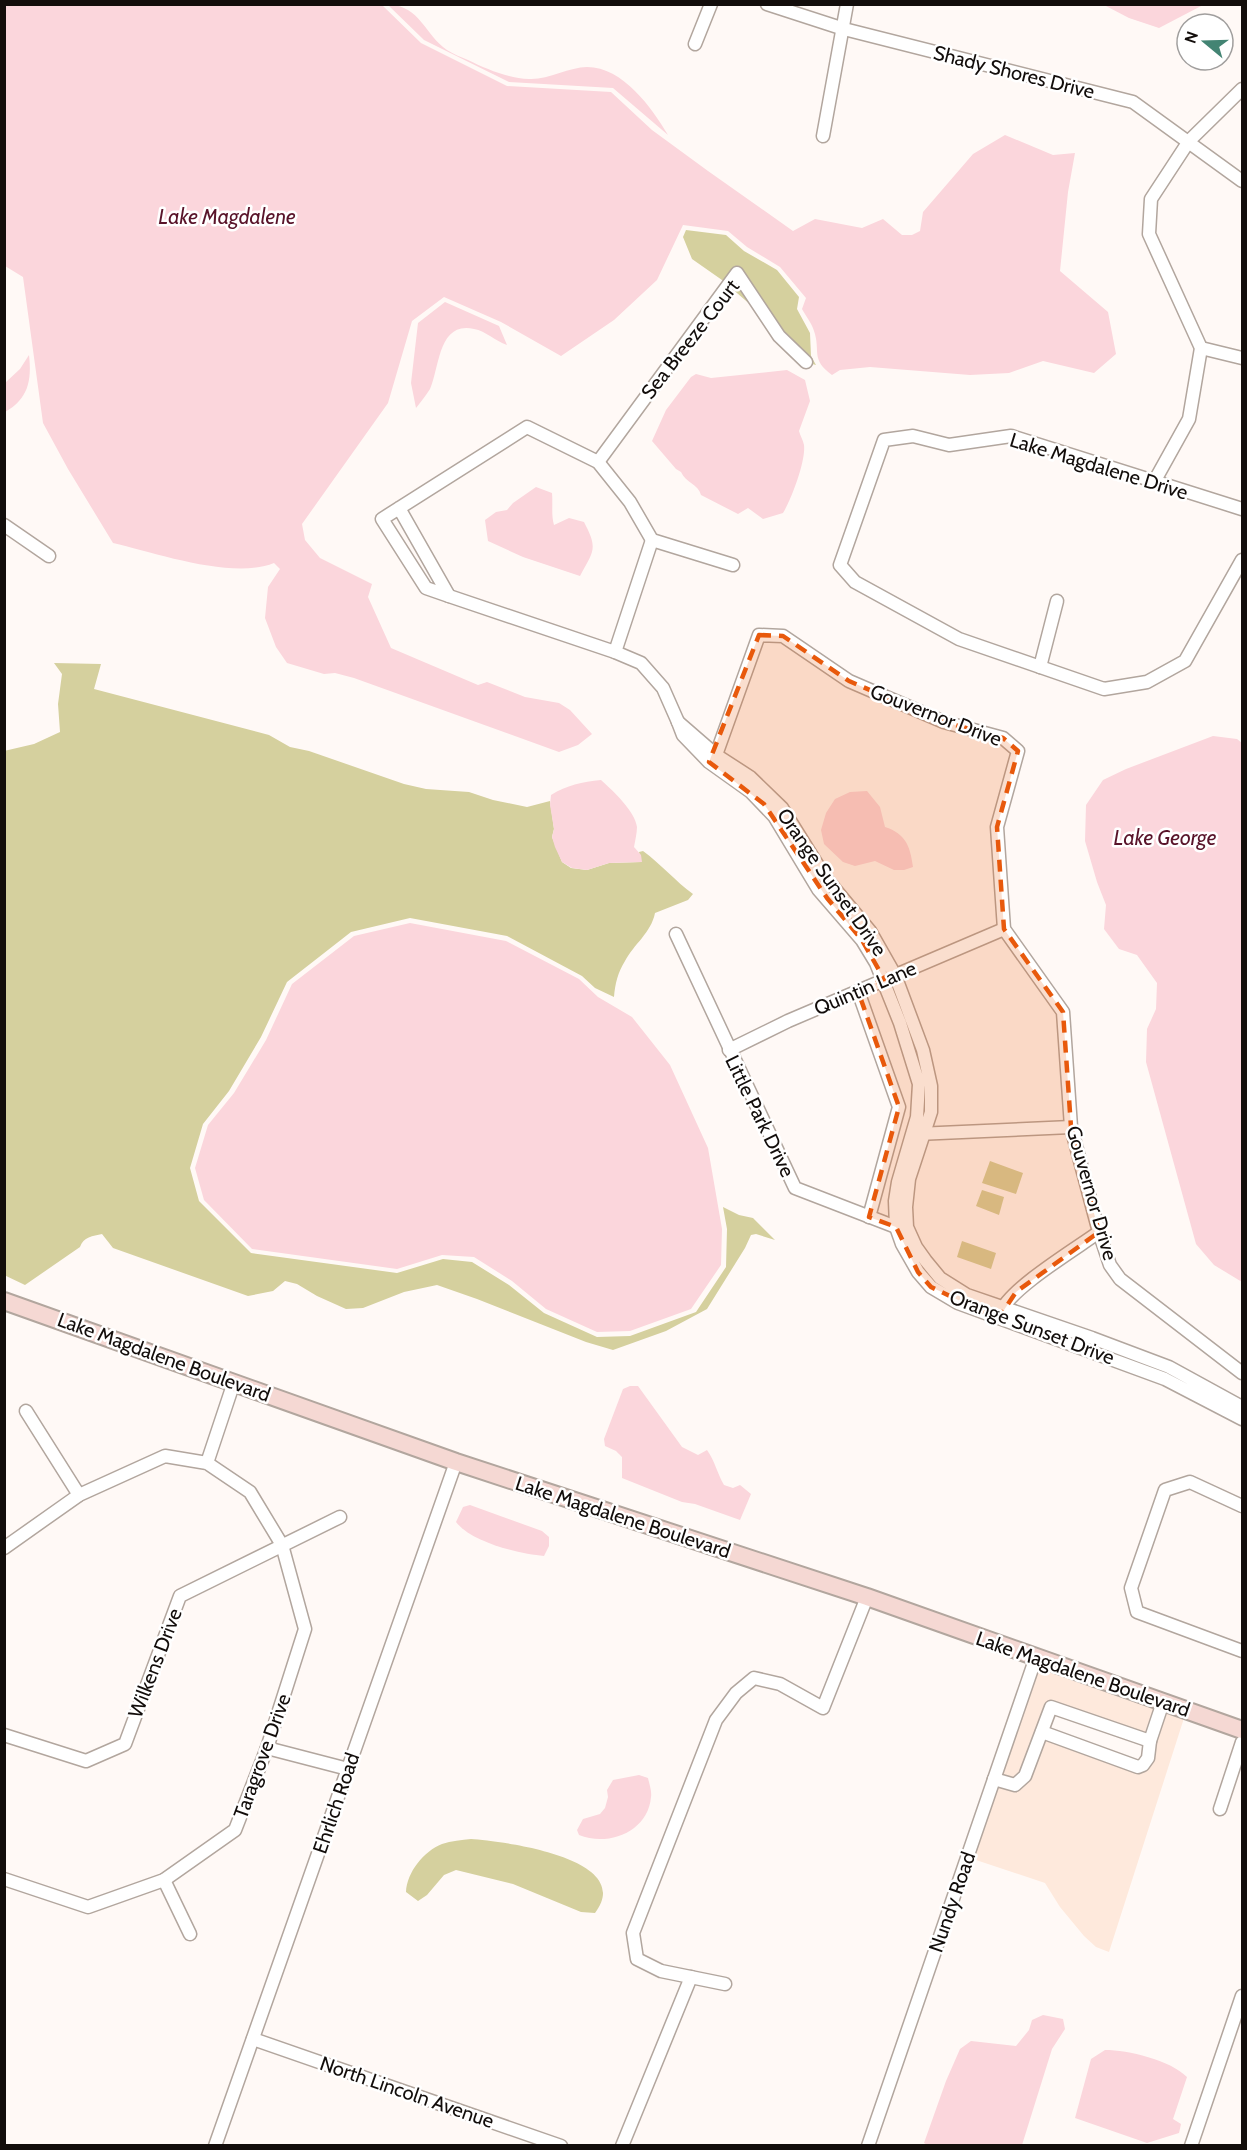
<svg xmlns="http://www.w3.org/2000/svg" width="1247" height="2150" font-family="Cabin,sans-serif">
<style>
.built{fill:#fee9dc}
.green{fill:#d5d09e}
.water{fill:#fbd6dc}
.lines{fill:none;stroke-linecap:round;stroke-linejoin:round}
.street-casing{stroke:#b2a69e;stroke-width:15}
.secondary-casing{stroke:#b2a69e;stroke-width:20}
.street{stroke:#fff;stroke-width:12}
.secondary{stroke:#f5d8d3;stroke-width:16}
.marked{fill:#e8590c;fill-opacity:0.2;stroke:#e8590c;stroke-width:4.5;stroke-dasharray:12 8;stroke-linejoin:round}
.labels{text-anchor:middle;stroke-width:5;stroke-linejoin:round;paint-order:stroke}
.street-label{font-size:20px;fill:#120d0b;stroke:#fff}
.water-label{font-size:21px;font-style:italic;fill:#59142a;stroke:#fff}
</style>
<rect width="100%" height="100%" fill="#fff9f6"/>
<!-- built -->
<g class="built">
<path d="M1040,1666L1156,1705L1146,1734L1047,1701L1020,1774L1014,1779L1002,1775Z"/>
<path d="M1167,1709L1185,1715L1109,1952L1096,1947L1084,1936L1060,1907L1045,1883L973,1859L998,1785L1018,1790L1025,1785L1031,1778L1045,1739L1137,1772L1156,1743Z"/>
</g>
<!-- green -->
<g class="green">
<path d="M686,230L726,235L744,251L777,270L799,297L797,309L810,333L811,356L816,365L801,361L760,313L722,280L692,259L683,237Z"/>
<path d="M54,663L101,664L94,689L269,735L290,747L309,751L404,784L426,789L469,792L493,800L527,807L550,801L554,829L552,837L562,862L571,868L587,870L609,863L641,862L639,852L643,851C661,864 675,881 693,894L688,900L655,913C651,933 634,944 625,961C618,972 615,984 614,997L595,988L582,976L507,936L410,918L351,932L287,982L261,1037L229,1091L203,1124L190,1168L199,1201L251,1253L397,1273L443,1259L472,1262L509,1285L544,1313L597,1337L630,1336L696,1312L726,1267L727,1229L723,1207L739,1215L753,1218L775,1240L756,1234L751,1235L745,1248L707,1309L666,1331L613,1350L586,1342L477,1299L437,1285L404,1292L363,1308L346,1309L317,1296L297,1284L285,1281L273,1291L248,1296L113,1248L102,1234C93,1236 83,1237 80,1247L25,1285L4,1275V751L34,744L60,732L58,704L62,674Z"/>
<path d="M990,1161L1023,1173L1016,1194L982,1183Z"/>
<path d="M982,1190L1004,1197L999,1215L976,1206Z"/>
<path d="M962,1241L996,1253L991,1269L957,1257Z"/>
<path d="M471,1839C502,1841 637,1858 595,1913L581,1912L513,1884L456,1870L444,1875L427,1895L418,1901L406,1892C407,1872 424,1851 442,1844C451,1841 462,1840 471,1839Z"/>
</g>
<!-- water -->
<g class="water">
<path d="M5,4L382,5L421,43L507,86L611,92L652,130L708,171L793,231L815,219L862,228L883,219L902,235H912L920,231L923,212L973,154L1005,135L1053,155L1075,153L1068,192L1060,271L1108,312L1116,354L1094,373L1043,361L1009,373L970,375L870,367L840,370L832,375C810,359 821,351 814,331C812,324 806,316 802,309L806,298L780,267L747,247L728,231L683,225L657,280L614,320L561,356L501,322L444,297L412,321L388,403L302,524L305,540L320,558L372,584L368,597L391,648L478,685L487,682L525,697L559,703L570,710L592,734L578,745L559,752L354,678L335,673L324,674L287,663L276,647L265,618L268,587L280,569L274,563C233,580 156,553 113,543L68,469L43,423L23,277L5,266Z"/>
<path d="M388,5C419,4 425,35 447,50C453,54 461,57 468,60C486,69 508,78 529,79C548,80 569,67 587,67C623,67 652,108 668,135L613,88L509,82L424,40Z"/>
<path d="M1104,5H1203L1159,28L1129,18Z"/>
<path d="M445,302L499,326L507,345C495,341 486,331 474,329C438,321 440,367 430,389C426,395 421,402 416,408L411,383L418,323Z"/>
<path d="M29,355C32,381 28,399 5,412V383L20,369Z"/>
<path d="M787,370L805,380L810,401L799,431C800,435 803,440 804,445C806,461 791,500 783,513L763,519L748,508L738,514L701,495C698,484 686,483 681,472L676,469L652,441L666,410L691,377L696,374L711,378Z"/>
<path d="M536,487L552,493C553,504 551,515 554,525L569,518L584,522C598,549 594,550 580,576L523,557L488,541L485,520L496,512L507,510L513,503Z"/>
<path d="M1213,736L1237,739L1242,743V1282L1214,1265L1196,1244L1146,1062L1147,1029L1156,1009L1157,983L1137,955L1119,949L1104,929L1106,905L1097,882L1085,841L1086,805L1103,780L1126,769Z"/>
<path d="M601,780C612,790 635,811 637,827C637,833 635,841 634,847L641,855L642,862L609,863L587,870L572,868L562,862L555,847L552,837L554,829L550,805L551,795C567,785 582,782 601,780Z"/>
<path d="M867,791L880,807L885,827C906,834 910,846 913,867L904,870H894L875,861L855,866L843,862L824,844L821,830L826,813L835,799L850,792Z"/>
<path d="M410,923L506,941L579,979L598,997L632,1017L670,1065L708,1148L722,1229L721,1265L691,1309L630,1331L597,1332L546,1309L512,1281L474,1257L442,1255L397,1269L252,1249L204,1200L195,1168L208,1125L234,1093L266,1040L292,984L354,936Z"/>
<path d="M630,1386H638L682,1447L698,1455L707,1450C715,1461 717,1473 724,1485L733,1488L740,1485L751,1494L740,1520L695,1504L682,1502L622,1478V1457L616,1451L605,1446L604,1439L623,1389Z"/>
<path d="M470,1505L542,1531L549,1537V1546L544,1556C519,1554 471,1542 456,1522L463,1507Z"/>
<path d="M639,1775L648,1778C649,1783 652,1791 651,1797C648,1832 608,1847 579,1835L577,1830L583,1819L600,1814L605,1808L608,1797L607,1790L613,1780Z"/>
<path d="M1043,2015L1063,2019L1065,2029L1052,2049L1022,2145L929,2146L924,2143L946,2081L960,2049L971,2041L1016,2046L1029,2030L1032,2020Z"/>
<path d="M1105,2050C1128,2050 1170,2060 1187,2077L1173,2119L1181,2124L1179,2133L1147,2143L1075,2118L1091,2059Z"/>
</g>
<g class="lines">
<!-- street casing -->
<g class="street-casing">
<g id="street">
<path d="M767,4L844,29L1133,102L1242,181"/>
<path d="M695,44L711,4"/>
<path d="M823,136L847,4"/>
<path d="M1201,348L1242,358"/>
<path d="M598,462L737,273L779,336L806,362"/>
<path d="M1154,482L1189,419L1201,348L1149,234L1151,199L1189,141L1242,89"/>
<path d="M399,508L449,596L426,588L382,519L527,427L598,462L630,502L652,540L733,565"/>
<path d="M1242,509L1011,436L949,445L913,436L884,440L840,565L855,582L959,639L1104,689L1147,682L1185,661L1242,560"/>
<path d="M4,525L49,556"/>
<path d="M449,596L615,652L641,663L663,688L678,722"/>
<path d="M615,652L652,540"/>
<path d="M1040,667L1057,601"/>
<path d="M712,758L716,755L759,635L783,636L849,681L944,722L1003,738L1018,751L997,827L1004,929L1063,1012L1071,1127L1099,1232L1110,1265L1120,1279L1242,1373"/>
<path d="M676,934L795,1188L896,1227H903"/>
<path d="M858,991L899,1107L869,1217"/>
<path d="M729,1050L788,1021L1004,929"/>
<path d="M917,1134L1071,1127"/>
<path d="M1001,1312C1009,1289 1077,1248 1099,1232"/>
<path d="M1242,1407L1169,1367L1092,1338L967,1295L940,1278L926,1261L916,1247L907,1227L906,1207L909,1179L931,1112V1086L923,1050L895,975L870,931L825,877L782,808L750,777L716,755L678,722L683,735L709,762L751,792L774,816L818,889L862,940L876,963L900,1023L919,1084L917,1117L898,1182L895,1201L896,1227L902,1244L918,1272L931,1287L958,1303L1165,1379L1242,1419"/>
<path d="M26,1411L79,1495"/>
<path d="M207,1463L234,1382"/>
<path d="M1242,1506L1190,1482L1165,1490L1131,1588L1137,1612L1242,1651"/>
<path d="M4,1548L79,1495L165,1456L207,1463L250,1492L282,1545L305,1629L267,1748L235,1830L164,1880L88,1907L4,1879"/>
<path d="M1042,1732L1138,1767L1143,1765L1148,1758L1150,1741L1163,1702"/>
<path d="M4,1735L86,1761L125,1744L180,1596L340,1517"/>
<path d="M267,1748L348,1769"/>
<path d="M994,1779L1015,1785L1025,1776L1051,1707L1150,1741"/>
<path d="M1220,1809L1242,1742"/>
<path d="M164,1880L190,1934"/>
<path d="M725,1984L661,1971L637,1959L633,1933L716,1720L736,1693L754,1678L780,1684L823,1708L867,1597"/>
<path d="M253,2039L561,2146"/>
<path d="M215,2146L456,1462"/>
<path d="M622,2146L691,1977"/>
<path d="M868,2146L1036,1657"/>
<path d="M1191,2146L1242,1996"/>
</g>
</g>
<!-- secondary casing -->
<g class="secondary-casing">
<path id="secondary" d="M4,1301L456,1462L867,1597L1242,1730"/>
</g>
<!-- street -->
<use href="#street" class="street"/>
<!-- secondary -->
<use href="#secondary" class="secondary"/>
</g>
<!-- marked area -->
<path class="marked" d="M759,635L783,636L849,681L944,722L1003,738L1018,751L997,827L1004,929L1063,1012L1071,1127L1099,1232L1016,1292L998,1319L931,1287L918,1272L896,1227L869,1217L899,1107L858,991L884,979L862,940L827,898L764,804L709,762Z"/>
<g class="labels">
<!-- street labels -->
<g class="street-label">
<text transform="translate(1014 72) rotate(14)" y="7">Shady Shores Drive</text>
<text transform="translate(690 339) rotate(-52)" y="7">Sea Breeze Court</text>
<text transform="translate(1099 466) rotate(17)" y="7">Lake Magdalene Drive</text>
<text transform="translate(936 715) rotate(21)" y="7">Gouvernor Drive</text>
<text transform="translate(832 882) rotate(55)" y="7">Orange Sunset Drive</text>
<text transform="translate(865 988) rotate(-23)" y="7">Quintin Lane</text>
<text transform="translate(760 1116) rotate(64)" y="7">Little Park Drive</text>
<text transform="translate(1092 1193) rotate(74)" y="7">Gouvernor Drive</text>
<text transform="translate(1032 1327) rotate(21)" y="7">Orange Sunset Drive</text>
<text transform="translate(164 1357) rotate(20)" y="7">Lake Magdalene Boulevard</text>
<text transform="translate(623 1517) rotate(18)" y="7">Lake Magdalene Boulevard</text>
<text transform="translate(155 1663) rotate(-69)" y="7">Wilkens Drive</text>
<text transform="translate(1083 1674) rotate(19)" y="7">Lake Magdalene Boulevard</text>
<text transform="translate(262 1756) rotate(-70)" y="7">Taragrove Drive</text>
<text transform="translate(336 1803) rotate(-71)" y="7">Ehrlich Road</text>
<text transform="translate(952 1902) rotate(-71)" y="7">Nundy Road</text>
<text transform="translate(407 2092) rotate(19)" y="7">North Lincoln Avenue</text>
</g>
<!-- water labels -->
<g class="water-label">
<text x="227" y="224">Lake Magdalene</text>
<text x="1165" y="845">Lake George</text>
</g>
</g>
<!-- border -->
<rect width="1247" height="2150" fill="none" stroke="#120d0b" stroke-width="12"/>
<!-- north arrow -->
<g transform="translate(1205 42) rotate(289)"><circle r="28" fill="#ffffff" stroke="#a09e9d" stroke-width="1.5"/>
<path d="M0-4.5L10 22L0 15L-10 22Z" fill="#438473"/>
<text y="-9" font-size="16" font-weight="bold" text-anchor="middle" fill="#120d0b">N</text>
</g>
</svg>
